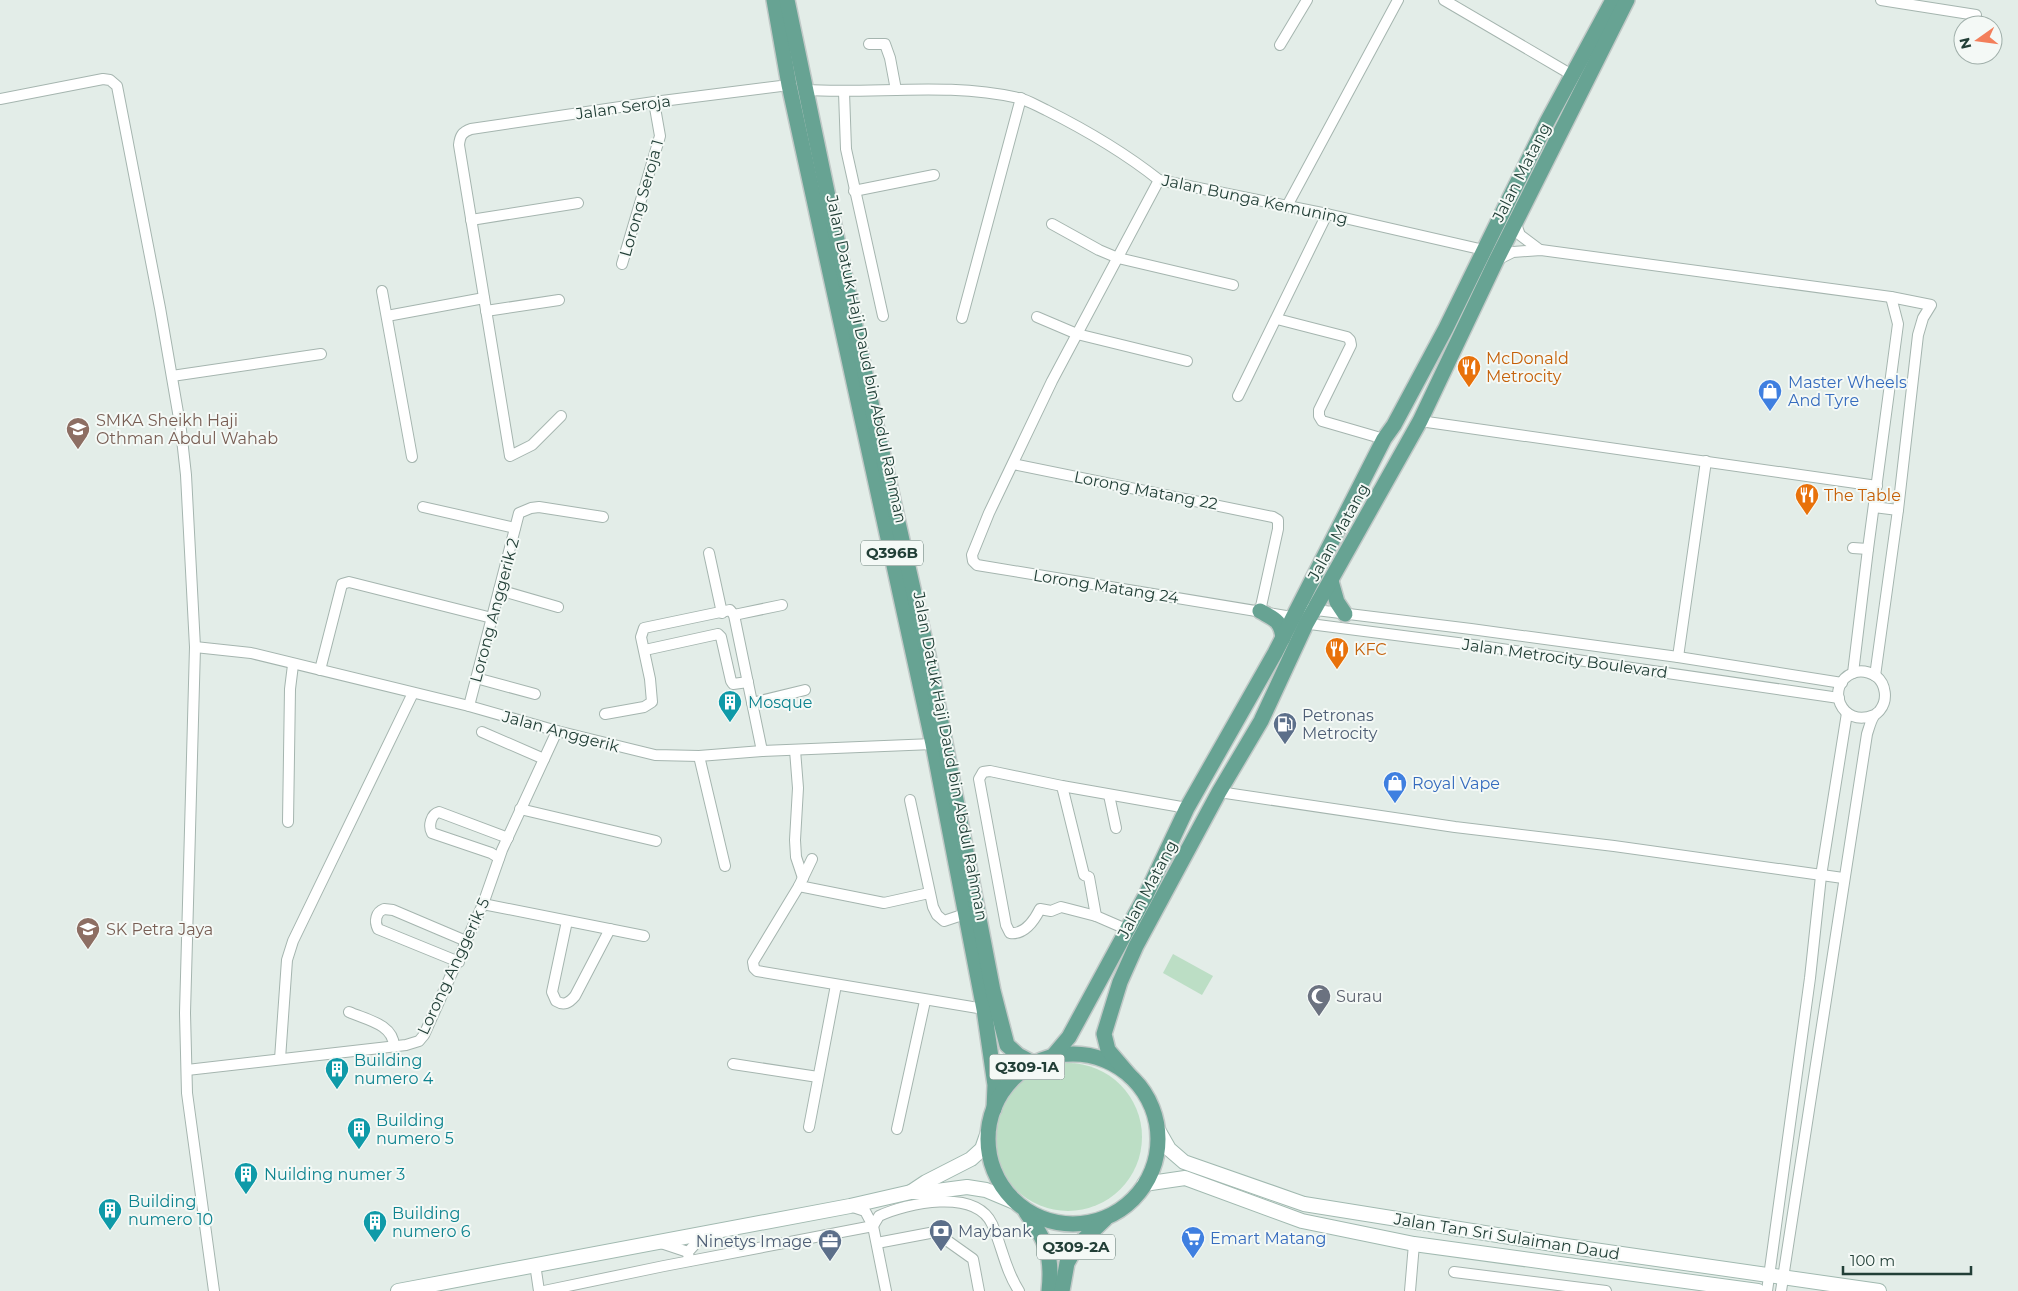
<svg xmlns="http://www.w3.org/2000/svg" width="2018" height="1291" font-family="Montserrat,sans-serif">
<style>
.green{fill:#bcdec5}
.lines{fill:none;stroke-linecap:round;stroke-linejoin:round}
.street-casing{stroke:#a5b5af;stroke-width:12}
.secondary-casing{stroke:#a1b9b0;stroke-width:16}
.primary-casing{stroke:#c1c9c7;stroke-width:18}
.street{stroke:#fff;stroke-width:10}
.secondary{stroke:#fff;stroke-width:14}
.primary{stroke:#67a393;stroke-width:15}
.labels{text-anchor:middle;stroke-width:4;stroke-linejoin:round;paint-order:stroke}
.shield{fill:#f4f9f6;stroke:#617770;stroke-width:1}
.shield-label{font-size:15px;font-weight:bold;fill:#223f37}
.street-label{font-size:16px;fill:#223f37;stroke:#f4f9f6}
.food-label{font-size:16px;fill:#c56008;stroke:#f4f9f6;text-anchor:start}
.shop-label{font-size:16px;fill:#366cbe;stroke:#f4f9f6;text-anchor:start}
.education-label{font-size:16px;fill:#785e54;stroke:#f4f9f6;text-anchor:start}
.culture-label{font-size:16px;fill:#0d838f;stroke:#f4f9f6;text-anchor:start}
.service-label{font-size:16px;fill:#4e5e75;stroke:#f4f9f6;text-anchor:start}
.worship-label{font-size:16px;fill:#5b616d;stroke:#f4f9f6;text-anchor:start}
</style>
<rect width="100%" height="100%" fill="#e3ede8"/>
<!-- green -->
<g class="green">
<path d="M1173,954L1213,976L1202,995L1163,973Z"/>
<circle cx="1068" cy="1137" r="74"/>
</g>
<g class="lines">
<!-- street casing -->
<g class="street-casing">
<g id="street">
<path d="M1444,0L1572,75"/>
<path d="M1881,0L1976,15"/>
<path d="M869,44H885L890,58L896,90"/>
<path d="M1280,45L1307,0"/>
<path d="M806,90C876,94 949,82 1018,98C1028,100 1037,106 1046,110C1086,130 1125,153 1159,180L1327,214L1484,250"/>
<path d="M844,92L846,149L883,316"/>
<path d="M0,99L103,79L110,80L117,86L160,308L181,430L186,475L195,647L185,1013L187,1093L214,1291"/>
<path d="M1159,180L1052,381L989,513L972,555L973,561L977,565L1292,617"/>
<path d="M854,191L934,175"/>
<path d="M1287,206L1398,0"/>
<path d="M471,220L578,203"/>
<path d="M1515,222L1520,235L1540,250"/>
<path d="M1052,224L1099,250L1118,258L1233,285"/>
<path d="M1497,260L1513,252L1541,250L1891,297L1931,305L1923,318L1918,335L1898,510L1875,676"/>
<path d="M622,264L660,136L654,102"/>
<path d="M382,291L412,457"/>
<path d="M486,311L559,300"/>
<path d="M387,316L484,298"/>
<path d="M1037,317L1077,334L1187,361"/>
<path d="M962,318L1021,98"/>
<path d="M1277,319L1347,337L1350,340L1351,345L1319,410V416L1322,421L1384,439"/>
<path d="M172,376L321,354"/>
<path d="M1238,396L1327,214"/>
<path d="M561,416L532,445L510,456L459,145C460,136 462,132 471,129L654,102L789,85"/>
<path d="M1420,421L1877,486"/>
<path d="M1013,464L1273,517L1278,520V529L1260,611"/>
<path d="M423,507L515,528"/>
<path d="M1874,507L1898,510"/>
<path d="M1853,548L1868,549"/>
<path d="M709,553L722,613"/>
<path d="M499,590L558,607"/>
<path d="M1308,609L1471,629L1678,657L1842,683"/>
<path d="M734,615L782,605"/>
<path d="M1302,623L1481,646L1839,698"/>
<path d="M195,647L251,653L469,706L557,731L655,755L699,756L762,751L933,744"/>
<path d="M645,650L718,634L721,637L731,681L733,684L748,682"/>
<path d="M1678,657L1706,461"/>
<path d="M320,670L342,584L349,582L492,618"/>
<path d="M1853,673L1868,549L1898,324L1891,297"/>
<path d="M476,678L535,694"/>
<path d="M752,703L805,690"/>
<path d="M469,706L519,513L531,508L539,507L603,517"/>
<path d="M605,714L644,707L652,702L650,679L641,637L644,628L730,610L734,615L762,751"/>
<path d="M482,732L544,759"/>
<path d="M795,750L798,788L795,840L796,857L803,878"/>
<path d="M699,756L725,866"/>
<path d="M1062,786L1084,875L1089,877L1096,916"/>
<path d="M1219,792L1455,827L1614,846L1843,878"/>
<path d="M1109,795L1116,828"/>
<path d="M910,800L933,907L937,915L944,921L965,914"/>
<path d="M520,809L656,841"/>
<path d="M288,822L290,689L293,665"/>
<path d="M499,858L491,853L432,833C428,826 431,814 439,812L508,838"/>
<path d="M812,859L799,886L753,962L754,968L757,971L984,1009"/>
<path d="M799,886L884,903L929,893"/>
<path d="M483,904L644,936"/>
<path d="M567,921L552,992L556,1001C564,1006 569,1003 575,996L610,929"/>
<path d="M1126,929L1096,916L1065,908L1061,907L1051,911L1040,909C1034,921 1025,935 1010,933L1006,925L979,779L983,772L990,771L1062,786L1187,808"/>
<path d="M459,962L378,929C374,921 376,912 384,909L393,910L466,941"/>
<path d="M349,1012C367,1020 393,1024 394,1046"/>
<path d="M280,1059L287,960L293,941L413,693"/>
<path d="M733,1064L818,1077"/>
<path d="M187,1070L406,1045L419,1041L424,1035L483,904L502,850L557,731"/>
<path d="M809,1127L836,985"/>
<path d="M897,1129L925,1001"/>
<path d="M850,1206L865,1211L873,1226L886,1291"/>
<path d="M873,1226L879,1216C907,1203 975,1188 992,1224C1002,1246 1005,1270 1019,1291"/>
<path d="M661,1243L688,1252"/>
<path d="M877,1243L935,1232L973,1259L979,1291"/>
<path d="M689,1261L688,1252L706,1232"/>
<path d="M535,1264L539,1291"/>
<path d="M1454,1272L1606,1291"/>
<path d="M544,1291L664,1266L873,1226"/>
<path d="M1410,1291L1414,1244"/>
<path d="M1767,1291L1810,978L1821,876L1847,713"/>
<path d="M1781,1291L1867,734C1869,728 1871,720 1874,716C1875,714 1879,712 1880,710C1888,700 1886,684 1876,676C1869,672 1860,670 1853,673C1824,685 1841,729 1874,715"/>
</g>
</g>
<!-- secondary casing -->
<g class="secondary-casing">
<g id="secondary">
<path d="M1157,1128L1169,1149L1184,1162L1304,1204L1559,1245L1879,1291"/>
<path d="M1144,1184L1185,1178L1302,1221L1414,1244L1758,1291"/>
<path d="M911,1192L926,1182L971,1159L982,1149L989,1129"/>
<path d="M398,1291L850,1206L911,1192H929L967,1187L986,1190L1017,1203"/>
</g>
</g>
<!-- primary casing -->
<g class="primary-casing">
<g id="primary">
<path d="M774,0L789,85L933,744L984,1009L995,1085L994,1109"/>
<path d="M787,0L873,412L928,655L993,991L1007,1045L1018,1055L1033,1063"/>
<path d="M1331,581L1337,602L1345,614"/>
<path d="M1260,611C1274,619 1281,620 1283,638"/>
<circle cx="1073" cy="1139" r="85"/>
<path d="M1053,1056L1069,1037L1146,895L1187,808L1275,653L1384,439L1394,425L1446,328L1547,122L1613,0"/>
<path d="M1131,1077L1108,1050L1104,1034L1120,982L1136,946L1219,792L1261,721L1306,624L1420,421L1496,261L1627,0"/>
<path d="M1026,1212C1046,1241 1053,1255 1049,1291"/>
<path d="M1062,1291L1067,1263L1076,1247L1105,1219"/>
</g>
</g>
<!-- street -->
<use href="#street" class="street"/>
<!-- secondary -->
<use href="#secondary" class="secondary"/>
<!-- primary -->
<use href="#primary" class="primary"/>
</g>
<!-- icons -->
<defs>
<g id="restaurant-pin" transform="scale(1.25)"><path d="M0 17L-7.5 6A9.5 9.5 0 1 1 7.5 6Z" fill="#e8710a" stroke="#f4f9f6"/><path d="M-5-6h1v4h1v-4h1v4h1v-4h1v5L-1.5 .5V6h-2V.5L-5-1ZM5-6V6H3V1.5H1.5Q1.5-4 5-6Z" fill="#fff"/></g>
<g id="shop-pin" transform="scale(1.25)"><path d="M0 17L-7.5 6A9.5 9.5 0 1 1 7.5 6Z" fill="#3f7fe0" stroke="#f4f9f6"/><path d="M-5-2.5h2.3a2.7 3.5 0 0 1 5.4 0H5L5.5 6h-11ZM-1.5-2.5h3a1.5 2.3 0 0 0-3 0Z" fill="#fff"/></g>
<g id="school-pin" transform="scale(1.25)"><path d="M0 17L-7.5 6A9.5 9.5 0 1 1 7.5 6Z" fill="#8d6e63" stroke="#f4f9f6"/><path d="M0-5L7-2L0 1L-7-2ZM-4 1L0 2.5L4 1V4Q0 6-4 4Z" fill="#fff"/></g>
<g id="building-pin" transform="scale(1.25)"><path d="M0 17L-7.5 6A9.5 9.5 0 1 1 7.5 6Z" fill="#0f9aa8" stroke="#f4f9f6"/><path d="M-4-6H4V6H1V3H-1V6H-4ZM-2.5-4.3h1.7v1.8h-1.7ZM.8-4.3h1.7v1.8H.8ZM-2.5-1h1.7V.8h-1.7ZM.8-1h1.7V.8H.8Z" fill="#fff"/></g>
<g id="fuel-pin" transform="scale(1.25)"><path d="M0 17L-7.5 6A9.5 9.5 0 1 1 7.5 6Z" fill="#5c6f8a" stroke="#f4f9f6"/><path d="M-5.5-6h7V0h2V4h1.3V-2.5L3-4.5l.8-.8L6-3V5H2.5V1h-1V6h-7ZM-4.2-4.7v3.2H.2V-4.7Z" fill="#fff"/></g>
<g id="mosque-pin" transform="scale(1.25)"><path d="M0 17L-7.5 6A9.5 9.5 0 1 1 7.5 6Z" fill="#6b7280" stroke="#f4f9f6"/><path d="M3.5-4.9A6 6 0 1 0 3.5 4.9A5 5 0 1 1 3.5-4.9Z" fill="#fff"/></g>
<g id="bank-pin" transform="scale(1.25)"><path d="M0 17L-7.5 6A9.5 9.5 0 1 1 7.5 6Z" fill="#5c6f8a" stroke="#f4f9f6"/><path d="M-6-4H6V4H-6ZM0-2.3a2.3 2.3 0 1 0 0 4.6a2.3 2.3 0 1 0 0-4.6Z" fill="#fff"/></g>
<g id="supermarket-pin" transform="scale(1.25)"><path d="M0 17L-7.5 6A9.5 9.5 0 1 1 7.5 6Z" fill="#3f7fe0" stroke="#f4f9f6"/><path d="M-6-5.5h2.5l.6 2H6L4.5 2H-2.5L-4.4-4H-6ZM-1.5 3.2a1.3 1.3 0 1 0 .1 0ZM3 3.2a1.3 1.3 0 1 0 .1 0Z" fill="#fff"/></g>
<g id="office-pin" transform="scale(1.25)"><path d="M0 17L-7.5 6A9.5 9.5 0 1 1 7.5 6Z" fill="#5c6f8a" stroke="#f4f9f6"/><path d="M-6-3h4V-5.5h4V-3h4V5H-6ZM-1-4.5V-3h2v-1.5ZM-6 0V1H6V0Z" fill="#fff"/></g>
</defs>
<g fill-rule="evenodd">
<use href="#restaurant-pin" x="1469" y="367"/>
<use href="#shop-pin" x="1770" y="391"/>
<use href="#school-pin" x="78" y="429"/>
<use href="#restaurant-pin" x="1807" y="495"/>
<use href="#restaurant-pin" x="1337" y="649"/>
<use href="#building-pin" x="730" y="702"/>
<use href="#fuel-pin" x="1285" y="724"/>
<use href="#shop-pin" x="1395" y="783"/>
<use href="#school-pin" x="88" y="929"/>
<use href="#mosque-pin" x="1319" y="996"/>
<use href="#building-pin" x="337" y="1069"/>
<use href="#building-pin" x="359" y="1129"/>
<use href="#building-pin" x="246" y="1174"/>
<use href="#building-pin" x="110" y="1210"/>
<use href="#building-pin" x="375" y="1222"/>
<use href="#bank-pin" x="941" y="1231"/>
<use href="#supermarket-pin" x="1193" y="1238"/>
<use href="#office-pin" x="830" y="1241"/>
</g>
<g class="labels">
<!-- shield labels -->
<g class="shield">
<rect x="861" y="540.5" width="62" height="25" rx="4"/>
<rect x="989.5" y="1054.5" width="75" height="25" rx="4"/>
<rect x="1037" y="1234.5" width="78" height="25" rx="4"/>
</g>
<g class="shield-label">
<text x="892" y="558">Q396B</text>
<text x="1027" y="1072">Q309-1A</text>
<text x="1076" y="1252">Q309-2A</text>
</g>
<!-- street labels -->
<g class="street-label">
<text transform="translate(623 107) rotate(-8)" y="6">Jalan Seroja</text>
<text transform="translate(1521 172) rotate(-63)" y="6">Jalan Matang</text>
<text transform="translate(641 198) rotate(-74)" y="6">Lorong Seroja 1</text>
<text transform="translate(1255 199) rotate(12)" y="6">Jalan Bunga Kemuning</text>
<text transform="translate(867 359) rotate(78)" y="6">Jalan Datuk Haji Daud bin Abdul Rahman</text>
<text transform="translate(1146 490) rotate(11)" y="6">Lorong Matang 22</text>
<text transform="translate(1338 532) rotate(-61)" y="6">Jalan Matang</text>
<text transform="translate(1106 586) rotate(9)" y="6">Lorong Matang 24</text>
<text transform="translate(494 610) rotate(-75)" y="6">Lorong Anggerik 2</text>
<text transform="translate(1565 658) rotate(8)" y="6">Jalan Metrocity Boulevard</text>
<text transform="translate(561 731) rotate(15)" y="6">Jalan Anggerik</text>
<text transform="translate(951 756) rotate(79)" y="6">Jalan Datuk Haji Daud bin Abdul Rahman</text>
<text transform="translate(1147 889) rotate(-62)" y="6">Jalan Matang</text>
<text transform="translate(453 966) rotate(-65)" y="6">Lorong Anggerik 5</text>
<text transform="translate(1507 1236) rotate(9)" y="6">Jalan Tan Sri Sulaiman Daud</text>
</g>
<!-- food labels -->
<g class="food-label">
<text x="1486" y="364">McDonald<tspan x="1486" dy="18">Metrocity</tspan></text>
<text x="1824" y="501">The Table</text>
<text x="1354" y="655">KFC</text>
</g>
<!-- shop labels -->
<g class="shop-label">
<text x="1788" y="388">Master Wheels<tspan x="1788" dy="18">And Tyre</tspan></text>
<text x="1412" y="789">Royal Vape</text>
<text x="1210" y="1244">Emart Matang</text>
</g>
<!-- education labels -->
<g class="education-label">
<text x="96" y="426">SMKA Sheikh Haji<tspan x="96" dy="18">Othman Abdul Wahab</tspan></text>
<text x="106" y="935">SK Petra Jaya</text>
</g>
<!-- culture labels -->
<g class="culture-label">
<text x="748" y="708">Mosque</text>
<text x="354" y="1066">Building<tspan x="354" dy="18">numero 4</tspan></text>
<text x="376" y="1126">Building<tspan x="376" dy="18">numero 5</tspan></text>
<text x="264" y="1180">Nuilding numer 3</text>
<text x="128" y="1207">Building<tspan x="128" dy="18">numero 10</tspan></text>
<text x="392" y="1219">Building<tspan x="392" dy="18">numero 6</tspan></text>
</g>
<!-- service labels -->
<g class="service-label">
<text x="1302" y="721">Petronas<tspan x="1302" dy="18">Metrocity</tspan></text>
<text x="958" y="1237">Maybank</text>
<text x="812" y="1247" text-anchor="end">Ninetys Image</text>
</g>
<!-- worship labels -->
<g class="worship-label">
<text x="1336" y="1002">Surau</text>
</g>
</g>
<!-- north arrow -->
<g transform="translate(1978 40) rotate(256)"><circle r="24" fill="#f4f9f6" stroke="#a0afaa"/>
<path d="M0-4L9 19L0 12L-9 19Z" fill="#f37f5b"/>
<text y="-8" font-size="14" font-weight="bold" text-anchor="middle" fill="#223f37">N</text>
</g>
<!-- scale -->
<path d="M1843 1266v8h128v-8" fill="none" stroke="#223f37" stroke-width="2.5"/>
<text x="1850" y="1266" font-size="15" fill="#223f37" stroke="#f4f9f6" stroke-width="4" paint-order="stroke">100 m</text>
</svg>
